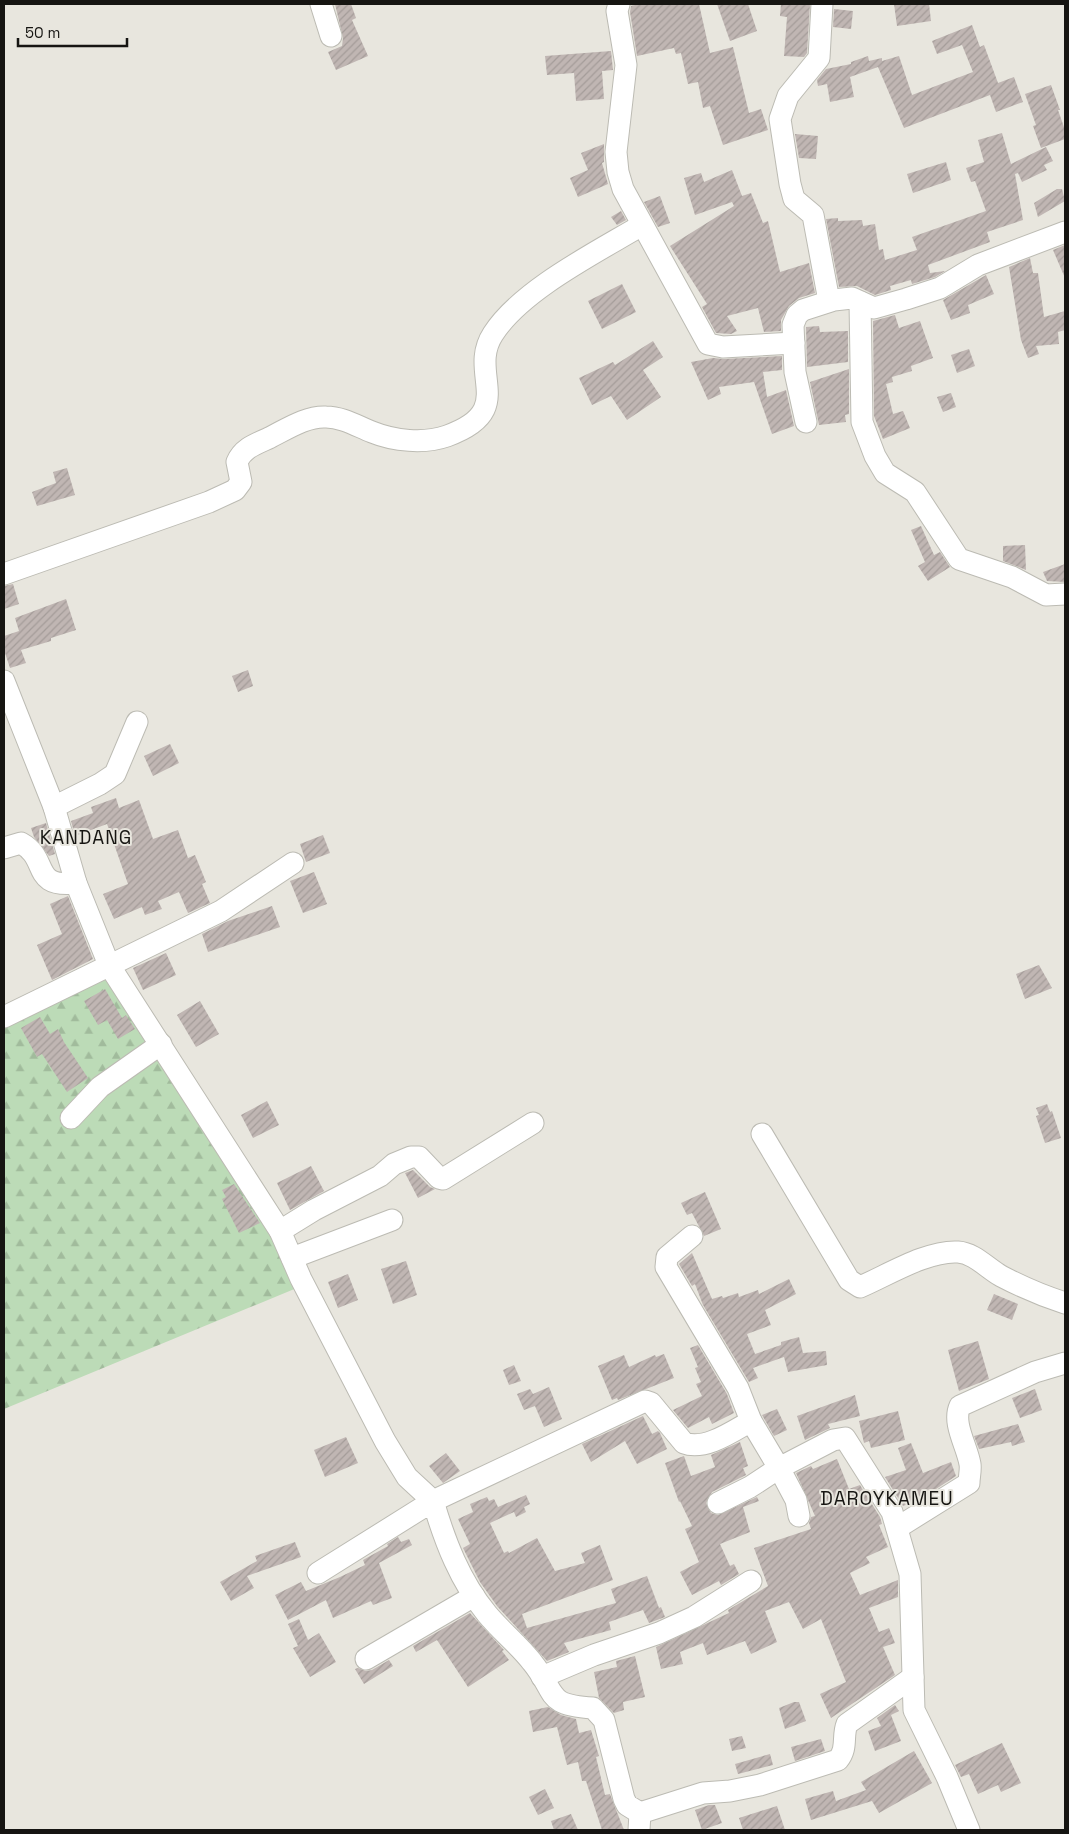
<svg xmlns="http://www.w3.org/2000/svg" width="1069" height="1834" font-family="'Space Grotesk',sans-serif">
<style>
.forest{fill:url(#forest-firs)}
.building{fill:url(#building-hatch)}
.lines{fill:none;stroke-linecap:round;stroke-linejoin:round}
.minor-casing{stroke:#bcbbb3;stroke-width:23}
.minor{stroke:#fff;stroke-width:21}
.labels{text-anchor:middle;stroke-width:4;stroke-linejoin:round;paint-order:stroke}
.quarter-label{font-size:19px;letter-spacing:1px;fill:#161512;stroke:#e8e6de}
</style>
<defs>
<pattern id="forest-firs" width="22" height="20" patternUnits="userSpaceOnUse" patternTransform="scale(1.25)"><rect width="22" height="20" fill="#bcdbb7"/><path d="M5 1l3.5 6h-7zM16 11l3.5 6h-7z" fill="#a1bb9c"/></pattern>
<pattern id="building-hatch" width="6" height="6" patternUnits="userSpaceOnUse" patternTransform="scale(1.25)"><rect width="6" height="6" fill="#c0b6b3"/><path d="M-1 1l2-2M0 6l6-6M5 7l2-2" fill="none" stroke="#a49c99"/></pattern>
</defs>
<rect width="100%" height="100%" fill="#e8e6de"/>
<!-- forest -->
<path class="forest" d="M109,965L304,1285L4,1409V1005Z"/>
<!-- building -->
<g class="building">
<path d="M335,4H351L356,18L352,20L368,56L336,70L328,52L342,46L343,38Z"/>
<path d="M639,4H699L710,53L733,47L749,113L761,109L768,130L723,145L710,106L703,108L698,82L688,84L681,53L676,54L674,48L637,56L630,12L631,6Z"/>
<path d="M717,4H748L757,31L730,41Z"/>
<path d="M781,4H810L807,53L804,57L784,56L787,17L780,16Z"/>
<path d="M894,4H929L931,21L897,26Z"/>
<path d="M834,9L853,11L851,29L833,27Z"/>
<path d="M972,25L980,47L984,45L998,83L1014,77L1023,102L996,112L990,95L904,128L878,67L850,77L854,97L830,102L827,84L818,86L817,80L826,69L851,64V62L868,56L869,61L882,58V61L899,56L912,95L973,72L962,45L937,54L932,41Z"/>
<path d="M611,51L613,70L602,71L604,99L576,101L574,73L547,75L545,56Z"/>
<path d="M1051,85L1060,110H1058L1065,130V139L1041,148L1033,126L1036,125L1025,94Z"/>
<path d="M1002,133L1011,164L1046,147L1053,161L1044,165L1047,170L1022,182L1018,173L1015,174L1023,220L987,232L990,242L928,265L930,273L945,271L935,277L912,284L911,280L890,286L891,290L875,295L857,286L839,287L826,219L838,218V221L862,220L863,226L875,224L879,250L883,249L885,260L917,250L912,237L986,211L975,181L971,182L966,168L984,162L978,140Z"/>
<path d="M795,134L818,136L816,159L799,158Z"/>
<path d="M604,144V162L602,163L608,184L578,197L570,178L588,170L581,153Z"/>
<path d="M946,162L951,180L913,193L907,174Z"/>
<path d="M732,170L742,196L751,193L763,223L768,221L780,272L809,263L815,293L799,298L789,306L781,320V331L764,332L758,308L727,316L737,331L731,334L716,333L702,307L707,304L670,246L734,206L732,202L695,215L684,178L701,173L704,182Z"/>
<path d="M1057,189H1062L1065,201L1038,217L1034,203Z"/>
<path d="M660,196L670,223L658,227L644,202Z"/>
<path d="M621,211L626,220L617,225L611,217Z"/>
<path d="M1065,245V278L1053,250Z"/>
<path d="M1030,258L1033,273H1038L1044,317L1065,311V330L1058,332L1059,344L1036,346L1039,354L1028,358L1021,340L1009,267Z"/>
<path d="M986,275L994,294L968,305L970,313L951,320L943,300Z"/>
<path d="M622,284L636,312L602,329L588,301Z"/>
<path d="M895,315L899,328L920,321L933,358L911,366L912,371L892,377L893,382L886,384L893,414L903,411L910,428L883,439L874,416L873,321Z"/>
<path d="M819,326L820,332L848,331V362L807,367L806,327Z"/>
<path d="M653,341L663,357L643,370L661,397L627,420L611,396L592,405L579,378L613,362L615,365Z"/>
<path d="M969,349L975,366L957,373L951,355Z"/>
<path d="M782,356V370L763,372L767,397L786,390L794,426L772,434L754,382L719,387L721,394L708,400L691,362L713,358L724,359Z"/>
<path d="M849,369V414L845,415L846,422L819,425L810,382Z"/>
<path d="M951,393L956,407L943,412L937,397Z"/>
<path d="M67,468L75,495L37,506L32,492L56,483L53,472Z"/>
<path d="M921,526L934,555L940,552L950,567L928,581L918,566L925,562L911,530Z"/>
<path d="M1025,545L1026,570L1003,561V546Z"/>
<path d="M1065,564V582L1047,581L1043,572Z"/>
<path d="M13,584L19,604L4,609V586Z"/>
<path d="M66,599L76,630L51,638V641L21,650L26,663L10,668L4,650V636L19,631L15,618Z"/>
<path d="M248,670L253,686L238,692L232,676Z"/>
<path d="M170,744L179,763L153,776L144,756Z"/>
<path d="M116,798L119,808L139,800L153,839L178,830L188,858L195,855L206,882L202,884L210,903L188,913L179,892L158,901L162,909L145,915L142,907L114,919L103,894L128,884L107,824L75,836L71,821L93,813L91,807Z"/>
<path d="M46,823L55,854L49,856L34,837L31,828Z"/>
<path d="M323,835L330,853L306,862L300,844Z"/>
<path d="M314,872L327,904L303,913L290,881Z"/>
<path d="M68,896L93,959L52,980L37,945L62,934L50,904Z"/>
<path d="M272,906L280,927L208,952L202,934L228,921Z"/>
<path d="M166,953L176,975L143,990L133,968Z"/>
<path d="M1039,965L1052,988L1025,999L1016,974Z"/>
<path d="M105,989L122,1018L126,1015L135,1029L118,1039L107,1020L98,1025L84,1001Z"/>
<path d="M200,1001L219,1034L196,1047L177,1015Z"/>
<path d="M40,1017L50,1034L58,1029L64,1042L88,1078L67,1092L42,1054L37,1057L21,1028Z"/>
<path d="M267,1101L279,1125L253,1138L241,1115Z"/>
<path d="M1047,1104L1050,1112L1052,1111L1061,1138L1045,1143L1036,1116L1039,1115L1036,1108Z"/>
<path d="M311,1166L324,1191L290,1210L277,1183Z"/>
<path d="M413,1170L430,1187L435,1189L418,1198L405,1173Z"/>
<path d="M234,1184L260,1223L239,1233L222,1199L226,1197L222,1190Z"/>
<path d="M705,1192L721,1229L704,1236L692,1213L687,1215L681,1203Z"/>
<path d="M692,1253L712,1299L722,1296L723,1298L738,1293L739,1297L758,1290L759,1294L789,1279L796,1294L765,1310L771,1325L747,1334L755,1354L781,1345V1342L799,1337L803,1353L826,1351L827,1365L788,1372L784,1357L753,1368L758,1378L749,1382L703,1305L695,1284L692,1286L679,1264Z"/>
<path d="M406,1261L417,1295L393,1304L381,1269Z"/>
<path d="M348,1274L358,1300L338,1308L328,1282Z"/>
<path d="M994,1294L1018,1304L1012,1320L987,1310Z"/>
<path d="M978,1341L989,1379L959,1391L948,1350Z"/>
<path d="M698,1345L727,1394L734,1413L712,1424L709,1417L688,1428L673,1410L702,1396L696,1384L701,1382L695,1368L698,1367L690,1348Z"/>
<path d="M664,1354L674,1378L618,1400L617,1398L612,1400L598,1366L624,1355L629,1367L655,1355L656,1357Z"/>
<path d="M514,1365L521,1381L509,1385L503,1370Z"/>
<path d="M549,1387L562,1419L544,1427L535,1406L524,1410L517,1394L530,1389L533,1394Z"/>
<path d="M1035,1389L1042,1410L1020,1418L1012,1398Z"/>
<path d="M855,1395L860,1416L828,1424L830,1428L805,1440L797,1416Z"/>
<path d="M777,1409L787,1430L774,1436L762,1415Z"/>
<path d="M898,1411L905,1440L871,1448L869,1441L864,1443L859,1421Z"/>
<path d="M643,1416L652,1434L658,1431L660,1433L667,1449L637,1464L625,1441L591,1462L582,1444Z"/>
<path d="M1018,1424L1025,1442L1012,1446L1011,1442L979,1449L974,1436Z"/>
<path d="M346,1437L358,1463L325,1477L314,1450Z"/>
<path d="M740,1442L748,1466L743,1468L746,1475L712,1492L706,1503L711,1513L718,1515L757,1497L759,1501L743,1507L750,1532L720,1544L730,1566L734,1564L739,1574L721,1585L719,1581L692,1595L680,1572L699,1562L685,1529L692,1526L680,1501L679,1502L665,1463L684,1456L691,1476L715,1467L711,1455Z"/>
<path d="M911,1443L923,1473L951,1462L956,1476L919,1500L903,1506L885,1477L906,1470L898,1448Z"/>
<path d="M446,1453L460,1471L443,1483L429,1466Z"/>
<path d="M837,1459L849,1489L860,1485L880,1517L882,1524L879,1525L888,1547L866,1557L870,1563L850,1573L860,1595L898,1580V1597L869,1608L879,1632L889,1628L895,1643L883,1647L895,1675L831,1718L820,1694L846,1682L821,1619L803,1629L789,1602L765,1611L777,1642L751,1654L745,1641L707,1655L703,1643L680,1652L683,1664L661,1669L656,1647L729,1613L728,1610L768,1586L754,1548L811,1529L809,1523L811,1517L815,1516L796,1473L811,1466L813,1469Z"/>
<path d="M526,1495L530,1504L524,1507L526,1512L516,1517L514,1512L490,1523L504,1553L508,1551L509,1553L537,1538L555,1571L585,1563L581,1553L600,1545L613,1580L522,1614L527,1628L616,1603L611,1589L647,1576L659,1608L661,1607L665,1617L649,1623L643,1610L609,1622L611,1630L564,1643L569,1652L547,1661L497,1606L480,1582L463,1548L470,1544L458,1519L473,1512L470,1504L487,1497L489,1501L494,1499L498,1507Z"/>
<path d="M398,1537L401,1542L409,1539L412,1545L379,1563L392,1598L373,1605L371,1601L333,1618L326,1600L288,1620L275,1595L301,1582L306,1591L340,1577L365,1565L363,1560L388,1546L387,1544Z"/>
<path d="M295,1542L301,1557L247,1576L254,1588L231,1601L220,1582L257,1561L255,1556Z"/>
<path d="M470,1613L504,1650L502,1651L509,1660L468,1687L437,1640L416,1652L413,1646Z"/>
<path d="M299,1619L308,1640L319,1633L336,1662L310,1677L293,1648L298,1646L288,1624Z"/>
<path d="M635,1656L645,1697L623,1702L624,1710L614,1713L599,1698L594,1672L617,1667L616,1661Z"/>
<path d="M389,1660L393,1666L364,1684L355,1669L358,1668L366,1671L372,1670Z"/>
<path d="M794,1702H799L806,1721L785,1729L779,1708Z"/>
<path d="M895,1705L899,1711L891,1715L901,1741L875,1751L868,1731L881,1726L877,1718Z"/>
<path d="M548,1707L561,1715L576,1719L579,1733L591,1730L599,1756L596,1757L605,1795L610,1794L624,1830H602L586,1781H582L578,1762L567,1765L557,1727L533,1732L529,1711Z"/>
<path d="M742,1736L746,1748L732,1751L729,1739Z"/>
<path d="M821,1739L825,1751L795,1761L791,1747Z"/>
<path d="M1002,1743L1021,1783L1001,1792L998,1785L978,1794L969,1774L961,1777L955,1765Z"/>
<path d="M914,1751L932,1783L879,1813L872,1801L811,1820L805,1799L833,1791L836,1801L866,1790L861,1782Z"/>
<path d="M770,1754L773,1765L738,1774L735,1764Z"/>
<path d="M545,1789L554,1808L538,1815L529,1797Z"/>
<path d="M709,1805H715L722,1823L702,1830L695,1810Z"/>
<path d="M777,1806L785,1830H743L739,1818Z"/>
<path d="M571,1814L578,1830H554L551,1821Z"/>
</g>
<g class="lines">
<!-- minor casing -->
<g class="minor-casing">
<g id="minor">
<path d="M321,4L331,36"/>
<path d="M619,4L617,11L626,65L616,152L618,172L623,189L708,344L723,347L794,343"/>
<path d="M822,4L819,58L788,96L780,119L790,184L794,199L813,215L829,301"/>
<path d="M860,302L862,422L875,456L885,473L915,492L959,559L1012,577L1046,595L1065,594"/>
<path d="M806,422L795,372L793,325L797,315L803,310L834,300L852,298L874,308L906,299L940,288L978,265L1065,232"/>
<path d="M4,574L209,502L235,490L241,482L237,462C243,448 256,444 269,438C287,429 306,416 326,417C342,417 357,426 372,432C394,441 424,444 447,436C519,410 467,374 493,334C521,290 597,252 642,225"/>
<path d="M4,681L54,807L76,883L109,965L280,1231L301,1279L385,1441L407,1477L433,1501L645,1401L651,1403L684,1443C705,1451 733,1431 751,1421L779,1468L833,1440L845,1438L892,1512L910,1574L914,1710L947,1777L969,1830"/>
<path d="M54,807L100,784L115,774L137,722"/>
<path d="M4,848L21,843C50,859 30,888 76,883"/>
<path d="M4,1017L221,911L293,863"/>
<path d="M71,1118L100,1087L161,1044"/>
<path d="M762,1134L849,1280L860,1287C888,1275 928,1250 958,1252C974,1253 987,1268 1001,1276C1022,1287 1043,1296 1065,1303"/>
<path d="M280,1231L314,1210L380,1176L394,1164L411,1157H419L439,1178L443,1179L533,1123"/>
<path d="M692,1236L667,1257L666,1267L738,1388L751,1421"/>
<path d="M292,1258L392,1220"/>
<path d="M718,1503L750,1487L779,1468L796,1500L799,1516"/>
<path d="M897,1528L969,1483C969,1477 971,1470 970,1464C967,1446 952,1423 960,1406L1035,1372L1065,1363"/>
<path d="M318,1573L433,1501C445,1542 460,1581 487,1614C501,1631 519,1645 532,1662C558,1694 544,1705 593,1708L604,1720L624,1799L627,1805L640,1813L703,1793L730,1791L760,1785L838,1760C848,1748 842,1736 847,1724L913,1677"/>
<path d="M366,1659L474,1596"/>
<path d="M542,1677L594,1655L659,1633L694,1617L751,1581"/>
<path d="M639,1830L640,1813"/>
</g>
</g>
<!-- minor -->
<use href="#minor" class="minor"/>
</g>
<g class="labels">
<!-- quarter labels -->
<g class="quarter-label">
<text x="86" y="844">KANDANG</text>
<text x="887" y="1505">DAROYKAMEU</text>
</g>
</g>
<!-- border -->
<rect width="1069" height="1834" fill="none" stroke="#161512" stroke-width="10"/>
<!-- scale -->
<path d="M18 38v8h109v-8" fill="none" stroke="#161512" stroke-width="2.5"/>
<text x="25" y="38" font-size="15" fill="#161512" stroke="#e8e6de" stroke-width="4" paint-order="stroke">50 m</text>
</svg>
